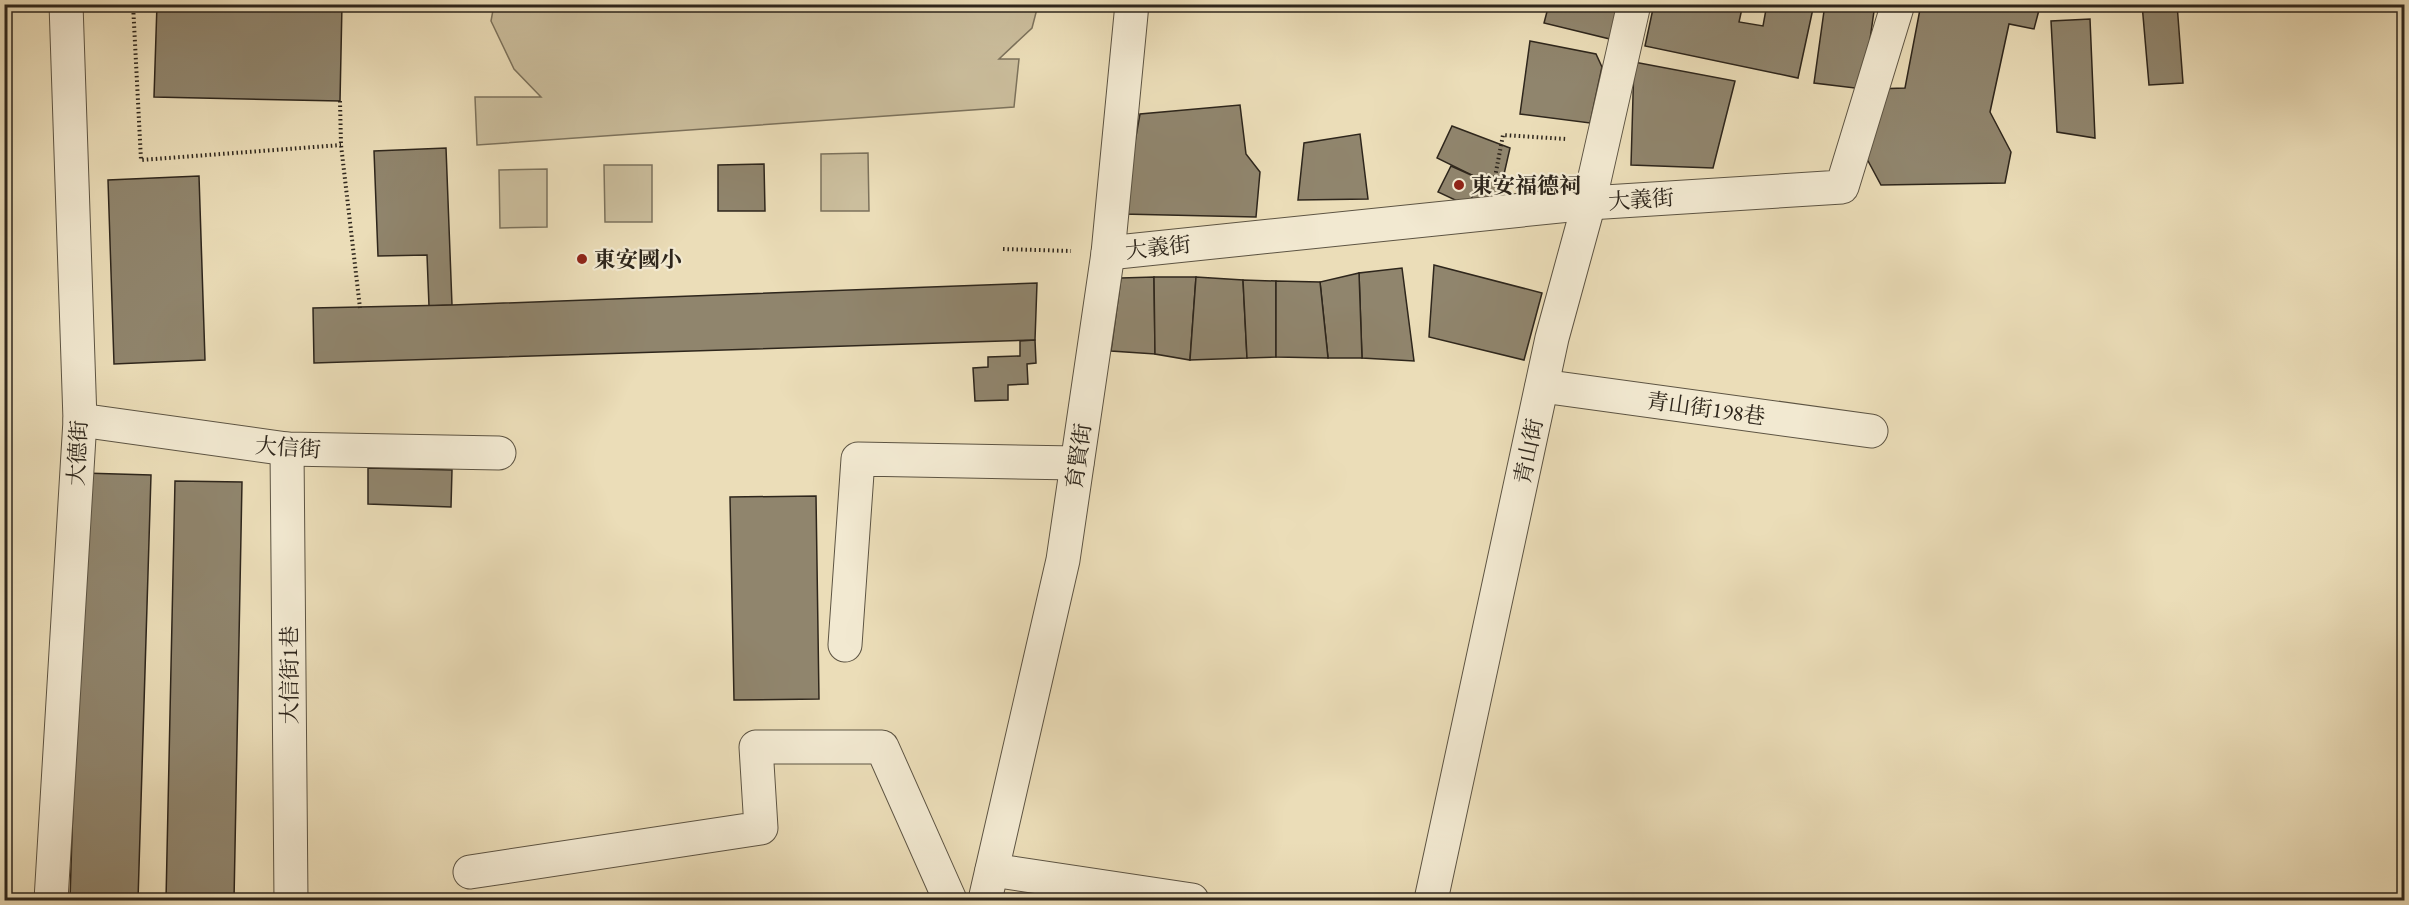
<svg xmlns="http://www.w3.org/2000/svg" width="2409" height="905" font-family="'EB Garamond','Noto Serif TC',serif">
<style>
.green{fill:#cbbe9d;stroke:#7c725c;stroke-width:1.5}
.building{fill:#90856d;stroke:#2e261c;stroke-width:1.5}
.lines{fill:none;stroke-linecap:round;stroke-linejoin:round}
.minor-casing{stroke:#5d5443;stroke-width:35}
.path{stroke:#2e261c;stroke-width:4;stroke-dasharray:1.5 3;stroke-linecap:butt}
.minor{stroke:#f2e9d1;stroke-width:33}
.poi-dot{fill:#8f2418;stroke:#f2e9d1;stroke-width:2}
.labels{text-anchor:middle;stroke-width:4.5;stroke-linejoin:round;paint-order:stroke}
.poi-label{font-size:22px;font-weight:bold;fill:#2e261c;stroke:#f2e9d1;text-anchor:start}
.street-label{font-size:22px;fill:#2e261c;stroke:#f2e9d1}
</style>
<rect width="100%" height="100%" fill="#ebddb8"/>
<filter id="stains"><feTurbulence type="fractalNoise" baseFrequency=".00333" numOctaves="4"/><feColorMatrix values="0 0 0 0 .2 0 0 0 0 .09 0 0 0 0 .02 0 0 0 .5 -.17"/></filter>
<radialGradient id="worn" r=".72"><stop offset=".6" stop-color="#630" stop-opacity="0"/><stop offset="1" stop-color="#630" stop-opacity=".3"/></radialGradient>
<!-- green -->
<g class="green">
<path d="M494,5V4L1038,5L1032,28L999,59H1019L1014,107L477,145L475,97H541L514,69L491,21Z"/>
<path d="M868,153L869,211H821V154Z"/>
<path d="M604,165H652V222H605Z"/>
<path d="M547,169V227L500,228L499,170Z"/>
</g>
<!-- building -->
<g class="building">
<path d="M157,4H342L340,101L154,97Z"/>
<path d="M1549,4H1622L1614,40L1544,23Z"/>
<path d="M1654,4H1743L1739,22L1763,26L1767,4H1814L1798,78L1645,46Z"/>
<path d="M1825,4H1875L1863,89L1814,83Z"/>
<path d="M1921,4H2036L2039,10L2034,29L2009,24L1990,112L2011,152L2005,183L1881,185L1860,146L1874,89L1905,88Z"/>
<path d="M2142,4H2177L2183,83L2149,85Z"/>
<path d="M2090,19L2095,138L2057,132L2051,21Z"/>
<path d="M1530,41L1596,54L1602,67L1590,123L1520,114Z"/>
<path d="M1634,62L1735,81L1713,168L1631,165Z"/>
<path d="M1240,105L1246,154L1260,172L1256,217L1122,214L1140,114Z"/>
<path d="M1452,126L1510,148L1497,205L1468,206L1480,179L1437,158Z"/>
<path d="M1360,134L1368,199L1298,200L1304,143Z"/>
<path d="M446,148L452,305L429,306L427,255L378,256L374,151Z"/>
<path d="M764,164L765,211H718V165Z"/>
<path d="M1451,166L1480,179L1468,206L1438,192Z"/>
<path d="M199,176L205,360L114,364L108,180Z"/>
<path d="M1434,265L1542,293L1524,360L1429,337Z"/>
<path d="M1402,268L1414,361L1362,358L1359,273Z"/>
<path d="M1359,273L1362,358H1328L1320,282Z"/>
<path d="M1154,277L1155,354L1111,351L1121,278Z"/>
<path d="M1154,277H1196L1190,360L1155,354Z"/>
<path d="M1196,277L1243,280L1247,358L1190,360Z"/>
<path d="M1243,280L1276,281V357L1247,358Z"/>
<path d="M1276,281L1320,282L1328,358L1276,357Z"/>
<path d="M1037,283L1035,340L314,363L313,308L452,305Z"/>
<path d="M1035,340L1036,363L1027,364L1028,384L1008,385V400L975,401L973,368L988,367V357L1020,356V341Z"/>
<path d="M368,468L452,470L451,507L368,504Z"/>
<path d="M83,473L151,475L138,900H70Z"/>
<path d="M175,481L242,482L234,900H166Z"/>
<path d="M816,496L819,699L734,700L730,497Z"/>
</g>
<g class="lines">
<!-- minor casing -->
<g class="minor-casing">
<g id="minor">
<path d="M1108,253L1589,203L1842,187L1898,4"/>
<path d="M1542,386L1871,431"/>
<path d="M80,420L287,449L499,453"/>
<path d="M287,449L291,900"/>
<path d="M845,645L858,459L1077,463"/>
<path d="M992,870L1192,900"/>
<path d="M470,872L761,828L756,747H882L950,900"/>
<path d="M51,900L80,420L66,4"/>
<path d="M985,900L1063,560L1108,253L1132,4"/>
<path d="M1431,900L1552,338L1589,203L1634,4"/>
</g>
</g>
<!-- path -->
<g class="path">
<path d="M133,4L141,160L341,145"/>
<path d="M340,101L341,145L360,308"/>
<path d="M1495,177L1503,135L1566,139"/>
<path d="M1003,249L1071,251"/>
</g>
<!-- minor -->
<use href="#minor" class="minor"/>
</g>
<!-- markers -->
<g class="poi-dot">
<circle cx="1459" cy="185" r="6"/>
<circle cx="582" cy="259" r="6"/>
</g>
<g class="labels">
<!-- poi labels -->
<g class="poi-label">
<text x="1471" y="193">東安福德祠</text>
<text x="594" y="267">東安國小</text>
</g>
<!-- street labels -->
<g class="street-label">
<text transform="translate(1641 199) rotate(-4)" y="8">大義街</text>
<text transform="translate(1158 247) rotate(-6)" y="8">大義街</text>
<text transform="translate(1706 408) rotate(8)" y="8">青山街198巷</text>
<text transform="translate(288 447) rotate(4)" y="8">大信街</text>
<text transform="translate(1528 451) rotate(-78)" y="8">青山街</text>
<text transform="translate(77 453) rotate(-87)" y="8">大德街</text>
<text transform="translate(1078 456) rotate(-82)" y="8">育賢街</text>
<text transform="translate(289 675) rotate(-90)" y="8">大信街1巷</text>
</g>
</g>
<!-- margin -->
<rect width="2409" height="905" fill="none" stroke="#ebddb8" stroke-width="24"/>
<rect x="6" y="6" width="2397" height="893" fill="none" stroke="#2e261c" stroke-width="3"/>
<rect x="12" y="12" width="2385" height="881" fill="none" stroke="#2e261c" stroke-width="1.5"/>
<rect width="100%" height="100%" filter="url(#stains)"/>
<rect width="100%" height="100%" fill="url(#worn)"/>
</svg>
